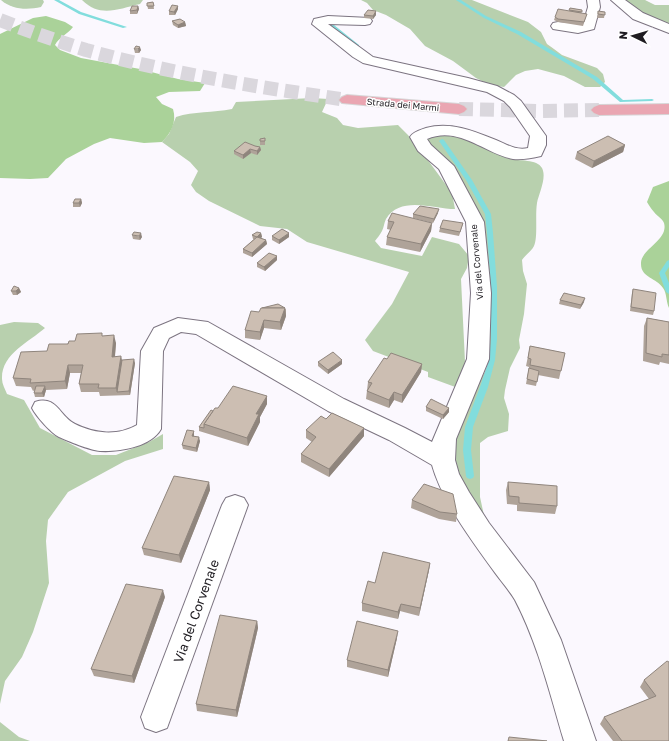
<svg xmlns="http://www.w3.org/2000/svg" width="669" height="741" font-family="'Golos Text',sans-serif">
<style>
.green{fill:#b8d0ae}
.forest{fill:#aad299}
.lines{fill:none;stroke-linecap:round;stroke-linejoin:round}
.stream{fill:#82dddd;fill-rule:evenodd}
.major-tunnel{stroke:#dad7dd;stroke-width:14;stroke-dasharray:14 7;stroke-linecap:butt}
.minor-casing{stroke:#7c7481;stroke-width:2}
.major-casing{stroke:#d7d6d7;stroke-width:2}
.minor{fill:#fff;fill-rule:evenodd}
.major{fill:#eaa6b2;fill-rule:evenodd}
.wall{fill:#afa399}
.shaded-wall{fill:#8f857d}
.building{fill:#ccbeb2;stroke:#8f857d}
.labels{text-anchor:middle;stroke-width:3;stroke-linejoin:round;paint-order:stroke}
.far-street-label{font-size:9px;fill:#1f1c21;stroke:#fff}
.near-street-label{font-size:13px;fill:#1f1c21;stroke:#fff}
</style>
<rect width="100%" height="100%" fill="#fbf8fe"/>
<!-- green -->
<g class="green">
<path d="M1,0H43L44,2L41,7C28,10 12,10 1,0Z"/>
<path d="M82,0H143L140,4C118,9 100,18 82,0Z"/>
<path d="M361,0H472L528,22L541,32L547,44L554,49L562,55L597,68L603,74L605,82L600,87H585L564,76L538,69L525,71L516,75L504,87L490,85L476,78L453,61L425,46L410,29L386,15L373,10L367,3Z"/>
<path d="M623,0H645L655,5H669V26L639,13Z"/>
<path d="M312,98L328,99L322,112L337,118L343,125L358,128L398,125L408,135L430,163L452,193L455,209C434,209 400,195 386,219C384,223 384,227 382,231C380,235 377,238 375,241L381,248L422,256L432,237L459,244L469,256L467,268L461,279L465,362L458,388L428,377V372L373,351L365,340L392,304L409,272L307,242L287,229L260,226L209,201L196,192L191,185L198,171L190,162L162,142L169,134L176,117C194,111 213,113 232,109L236,102Z"/>
<path d="M429,136C438,136 447,135 456,137C474,141 492,153 510,159C519,161 537,159 542,168C547,178 539,193 537,203C535,215 538,238 534,246C532,251 525,255 522,260L523,271L527,284L524,314L519,340L520,348L510,368L505,390L504,398L509,414L508,431L488,437L480,443V497L485,520L474,507L459,473L452,449L454,431L488,366V340L482,236L435,151L427,141Z"/>
<path d="M14,322L38,323L45,328C29,342 1,354 2,379C2,384 5,389 7,394L24,400L40,428L92,455H116L149,442L163,434V449L125,461L68,492L48,520L46,541L49,583L33,632L22,657L5,681L0,704V325Z"/>
<path d="M0,722L19,737L30,741H0Z"/>
</g>
<!-- forest -->
<g class="forest">
<path d="M46,16L65,22L73,27C67,35 59,37 55,45L60,50L81,58L140,69L178,79L205,83L200,91L169,92L156,97L162,104L173,109C177,122 171,133 162,142L144,143L110,138L94,144L66,159L48,178L30,179L0,178V34L33,18Z"/>
<path d="M669,181V308C666,302 667,293 663,288C657,278 641,278 641,264C640,249 669,240 664,223C662,218 657,216 654,212C651,209 649,205 647,202L653,187Z"/>
</g>
<g class="lines">
<!-- stream -->
<g class="stream">
<path d="M54,0H59L81,12L127,27L123,28L79,14Z"/>
<path d="M456,0H461L486,16L521,32L597,77L623,100L652,99L654,100L652,101L620,102L593,79L517,34L484,18Z"/>
<path d="M330,25H334L359,45V47H355L330,27Z"/>
<path d="M442,139L444,140L472,180L491,214L493,233L497,287V339L495,360L488,387L473,427L471,450L474,476L473,478L470,479L467,478L466,476L463,450L465,427L480,387L489,360L491,339V287L487,233L485,214L466,180L439,141Z"/>
<path d="M669,260V267L665,273L669,283V294L666,292L659,273L667,261Z"/>
</g>
<!-- major-tunnel -->
<g class="major-tunnel">
<path d="M0,20C28,31 57,41 86,50C171,74 259,87 347,100"/>
<path d="M459,109L540,111L599,110"/>
</g>
<!-- minor casing -->
<g class="minor-casing">
<g id="minor">
<path d="M587,0H599L600,7L594,29L578,33L553,29L551,26L553,23L558,22L583,24L588,7Z"/>
<path d="M611,0H625L643,13L669,24V33L633,19Z"/>
<path d="M328,16L370,18L372,21L370,24L365,25L328,24L373,57L468,78L497,86L514,95L521,101L546,136V145L541,156C532,158 522,160 513,159C484,153 458,125 427,139L431,145L454,166L484,222L491,293L489,359L456,439L455,460L459,474L469,492L489,523L534,582L561,640L596,741H564C550,694 538,644 515,600C509,590 500,580 493,570C472,541 442,501 432,465L389,440L328,411L196,334L181,332L169,338L163,351L161,429C151,447 119,452 100,451C90,450 68,441 59,437C51,433 36,416 32,408L35,402C57,395 59,416 75,424C95,434 118,436 137,425L141,351L154,328L178,318L208,322L344,399L405,428L432,442L467,359L471,293L466,222L439,169L418,151L410,137C413,132 420,130 426,128C450,121 474,131 496,140C506,144 516,151 528,148L530,136L510,107L504,101L487,92L363,63L353,57L312,24L314,19Z"/>
<path d="M235,495L244,498L248,505L171,717L167,728L156,732L145,728L141,717L222,505L226,498Z"/>
</g>
</g>
<!-- major casing -->
<g class="major-casing">
<g id="major">
<path d="M347,95L459,104L464,106L467,109L464,112L459,114L342,103L339,100L342,97Z"/>
<path d="M669,104V114L599,115L594,113L591,110L594,107L599,105Z"/>
</g>
</g>
<!-- minor -->
<use href="#minor" class="minor"/>
<!-- major -->
<use href="#major" class="major"/>
</g>
<!-- wall -->
<g class="wall">
<path d="M153,2L154,9H148L147,3Z"/>
<path d="M138,6L139,9L137,14H130V11Z"/>
<path d="M178,6V9L175,15H169V11Z"/>
<path d="M570,8L582,10L581,13L586,17L583,26L558,22L554,20L555,17L569,11Z"/>
<path d="M598,11L605,12L604,18H597Z"/>
<path d="M364,15H376L373,19L364,18Z"/>
<path d="M172,21L185,22L186,26L178,28L173,25Z"/>
<path d="M134,49L141,50L139,53H135Z"/>
<path d="M265,138V145H260V139Z"/>
<path d="M625,145L623,152L592,168L575,159L577,152Z"/>
<path d="M255,146L260,147L261,150L257,155L251,153L243,159L234,154V151Z"/>
<path d="M81,199L82,203L80,207H73V203Z"/>
<path d="M438,213L433,223L413,218V214Z"/>
<path d="M388,221L432,223L431,231L420,252L386,245L387,237L391,230L387,229Z"/>
<path d="M463,223L462,227L459,236L439,232L440,228Z"/>
<path d="M261,233L262,237L261,238L266,240L267,244L252,257L243,253V249L254,239H253L252,235Z"/>
<path d="M132,235L142,237L140,240L133,239Z"/>
<path d="M272,236L289,237L279,244L272,240Z"/>
<path d="M277,256V260L265,271L257,267V263Z"/>
<path d="M19,288L21,292L17,295H13L11,291Z"/>
<path d="M633,289L654,311L653,315L630,311L632,293Z"/>
<path d="M560,300L584,302L580,309L559,304Z"/>
<path d="M286,309V316L281,330L264,328L260,340L245,338V330L259,312Z"/>
<path d="M647,318L669,322V364L660,362L659,365L643,361L644,326Z"/>
<path d="M103,336L116,343L115,357L122,360L135,363L130,395L100,396L99,392H81L79,384L81,373H70L67,389L46,390L44,397H35L34,393L35,390L33,391L31,387L16,386L13,378L47,351L75,341Z"/>
<path d="M530,346L565,353L559,379L538,375L536,386L526,384L529,367L526,366Z"/>
<path d="M387,359L422,364L421,372L402,403L394,400L389,408L366,399L368,382Z"/>
<path d="M318,362L342,364L328,374L318,366Z"/>
<path d="M267,396V404L260,417V422L248,446L199,431V427L213,411L218,408Z"/>
<path d="M426,407L449,408V412L443,419L426,411Z"/>
<path d="M326,419L364,436L329,477L301,462V454L312,442L306,438V430Z"/>
<path d="M194,431V436L200,441L197,452L183,449L182,445Z"/>
<path d="M209,482L210,490L181,563L144,555L142,548Z"/>
<path d="M508,482L557,506L555,514L517,511V505L507,504L506,490Z"/>
<path d="M412,500L457,514L456,522L439,519L411,508Z"/>
<path d="M430,563L429,570L419,616L400,611L398,619L362,611V603L375,583Z"/>
<path d="M165,597L134,683L94,676L91,669Z"/>
<path d="M257,621L258,628L237,717L197,711L196,704Z"/>
<path d="M397,638L388,677L347,667V660Z"/>
<path d="M669,662V741H613L600,724L604,717L649,699L640,687L644,680Z"/>
</g>
<!-- shaded-wall -->
<g class="shaded-wall">
<path d="M138,6L139,9L137,14V10Z"/>
<path d="M178,6V9L175,15L174,12Z"/>
<path d="M376,11V15L373,19V16Z"/>
<path d="M185,22L186,26L178,28V25Z"/>
<path d="M140,47L141,50L139,53L138,49Z"/>
<path d="M625,145L623,152L592,168L594,161Z"/>
<path d="M260,147L261,150L257,155V151Z"/>
<path d="M250,149L251,153L243,159V155Z"/>
<path d="M81,199L82,203L80,207L79,203Z"/>
<path d="M439,209L438,213L433,223L434,219Z"/>
<path d="M432,223L431,231L420,252L421,244Z"/>
<path d="M141,233L142,237L140,240L139,236Z"/>
<path d="M261,233L262,237L257,241V237Z"/>
<path d="M289,233V237L279,244V240Z"/>
<path d="M266,240L267,244L252,257V253Z"/>
<path d="M277,256V260L265,271L264,267Z"/>
<path d="M19,288L21,292L17,295L16,291Z"/>
<path d="M585,298L584,302L580,309L581,305Z"/>
<path d="M285,308L286,316L281,330L280,322Z"/>
<path d="M264,320V328L260,340V332Z"/>
<path d="M114,335L116,343L114,365L112,357Z"/>
<path d="M121,356L123,364L117,392L118,396L116,388Z"/>
<path d="M134,359L135,363L130,395L129,391Z"/>
<path d="M342,360V364L328,374V370Z"/>
<path d="M422,364L421,372L402,403V395Z"/>
<path d="M68,365L70,373L67,389L65,381Z"/>
<path d="M45,386L46,390L44,397L42,393Z"/>
<path d="M394,392V400L389,408V400Z"/>
<path d="M267,396V404L260,417V422L248,446L247,438L256,414Z"/>
<path d="M449,408V412L443,419V415Z"/>
<path d="M364,428V436L329,477V469Z"/>
<path d="M194,431V435L193,440L192,436Z"/>
<path d="M199,437L200,441L197,452L196,448Z"/>
<path d="M209,482L210,490L181,563L179,555Z"/>
<path d="M430,563L429,570L419,616L420,608Z"/>
<path d="M163,590L165,597L134,683L132,676Z"/>
<path d="M401,604L400,611L398,619V612Z"/>
<path d="M257,621L258,628L237,717L236,710Z"/>
<path d="M398,631L397,638L388,677V670Z"/>
</g>
<!-- building -->
<g class="building">
<path d="M153,2L154,6H147V3Z"/>
<path d="M172,5L178,6L174,12L169,11Z"/>
<path d="M132,6H138L137,10L130,11Z"/>
<path d="M570,8L582,10V12L569,10Z"/>
<path d="M558,9L587,14L584,22L558,19L555,17Z"/>
<path d="M368,10L376,11L373,16L364,15Z"/>
<path d="M598,11L605,12V15L598,14Z"/>
<path d="M180,19L185,22L178,25L172,21Z"/>
<path d="M136,46L140,47L138,49H134Z"/>
<path d="M608,136L625,145L594,161L577,152Z"/>
<path d="M265,138V141H260V139Z"/>
<path d="M245,142L255,146L260,147L257,151L250,149L243,155L234,151Z"/>
<path d="M75,199H81L79,203H73Z"/>
<path d="M420,206L439,209L434,219L413,214Z"/>
<path d="M392,213L432,223L421,244L387,237L394,222L388,221Z"/>
<path d="M443,220L463,223L460,232L440,228Z"/>
<path d="M282,229L289,233L279,240L272,236Z"/>
<path d="M134,232L141,233L139,236L132,235Z"/>
<path d="M257,232L261,233L257,237L252,235Z"/>
<path d="M257,237L266,240L252,253L243,249Z"/>
<path d="M269,253L277,256L264,267L257,263Z"/>
<path d="M14,286L19,288L16,291H11Z"/>
<path d="M633,289L656,293L654,311L631,307Z"/>
<path d="M564,293L585,298L581,305L560,300Z"/>
<path d="M278,304L285,308H262Z"/>
<path d="M261,308H285L280,322L264,320L260,332L245,330L251,311L259,312Z"/>
<path d="M647,318L669,322V355L662,354V357L646,353Z"/>
<path d="M102,333V336L114,335L112,357L121,356L116,388H98L99,384H79L83,365H68L65,381L30,383L31,379L13,378L21,352L47,351L49,344H68L69,341H75L77,334Z"/>
<path d="M530,346L565,353L561,371L530,365L531,359L528,358Z"/>
<path d="M333,352L342,360L328,370L318,362Z"/>
<path d="M391,353L422,364L402,395L394,392L389,400L367,391L372,383L368,382L384,358L387,359Z"/>
<path d="M134,359L129,391L117,392L122,360Z"/>
<path d="M529,368L539,371L537,382L527,379Z"/>
<path d="M36,386H45L42,393H34Z"/>
<path d="M233,386L267,396L256,414H259L247,438L204,424L215,408H218Z"/>
<path d="M431,399L449,408L443,415L426,407Z"/>
<path d="M211,410L213,411L204,424V428L199,427Z"/>
<path d="M332,413L364,428L329,469L301,454L316,437L306,430L321,416L326,419Z"/>
<path d="M187,430L194,431L192,436L199,437L196,448L182,445Z"/>
<path d="M174,476L209,482L179,555L142,548Z"/>
<path d="M508,482L557,486V506L519,503V497L509,496Z"/>
<path d="M424,484L453,494L457,514L440,512L412,500Z"/>
<path d="M383,552L430,563L420,608L401,604L398,612L362,603L368,581L375,583Z"/>
<path d="M126,584L163,590L132,676L91,669Z"/>
<path d="M220,615L257,621L236,710L196,704Z"/>
<path d="M357,621L398,631L388,670L347,660Z"/>
<path d="M667,661L669,662V741H622L604,717L656,696L644,680Z"/>
<path d="M509,737L547,741H508Z"/>
</g>
<g class="labels">
<!-- far-street labels -->
<g class="far-street-label">
<text transform="translate(403 105) rotate(5)" y="3">Strada dei Marmi</text>
<text transform="translate(477 262) rotate(-95)" y="3">Via del Corvenale</text>
</g>
<!-- near-street labels -->
<g class="near-street-label">
<text transform="translate(196 611) rotate(-70)" y="5">Via del Corvenale</text>
</g>
</g>
<!-- north arrow -->
<g transform="translate(633 36) rotate(275)" stroke="#ffffff" stroke-width="3" paint-order="stroke">
<path d="M0-3L7 15L0 10L-7 15Z" fill="#1f1c21"/>
<text y="-6" font-size="11" font-weight="bold" text-anchor="middle" fill="#1f1c21">N</text>
</g>
</svg>
